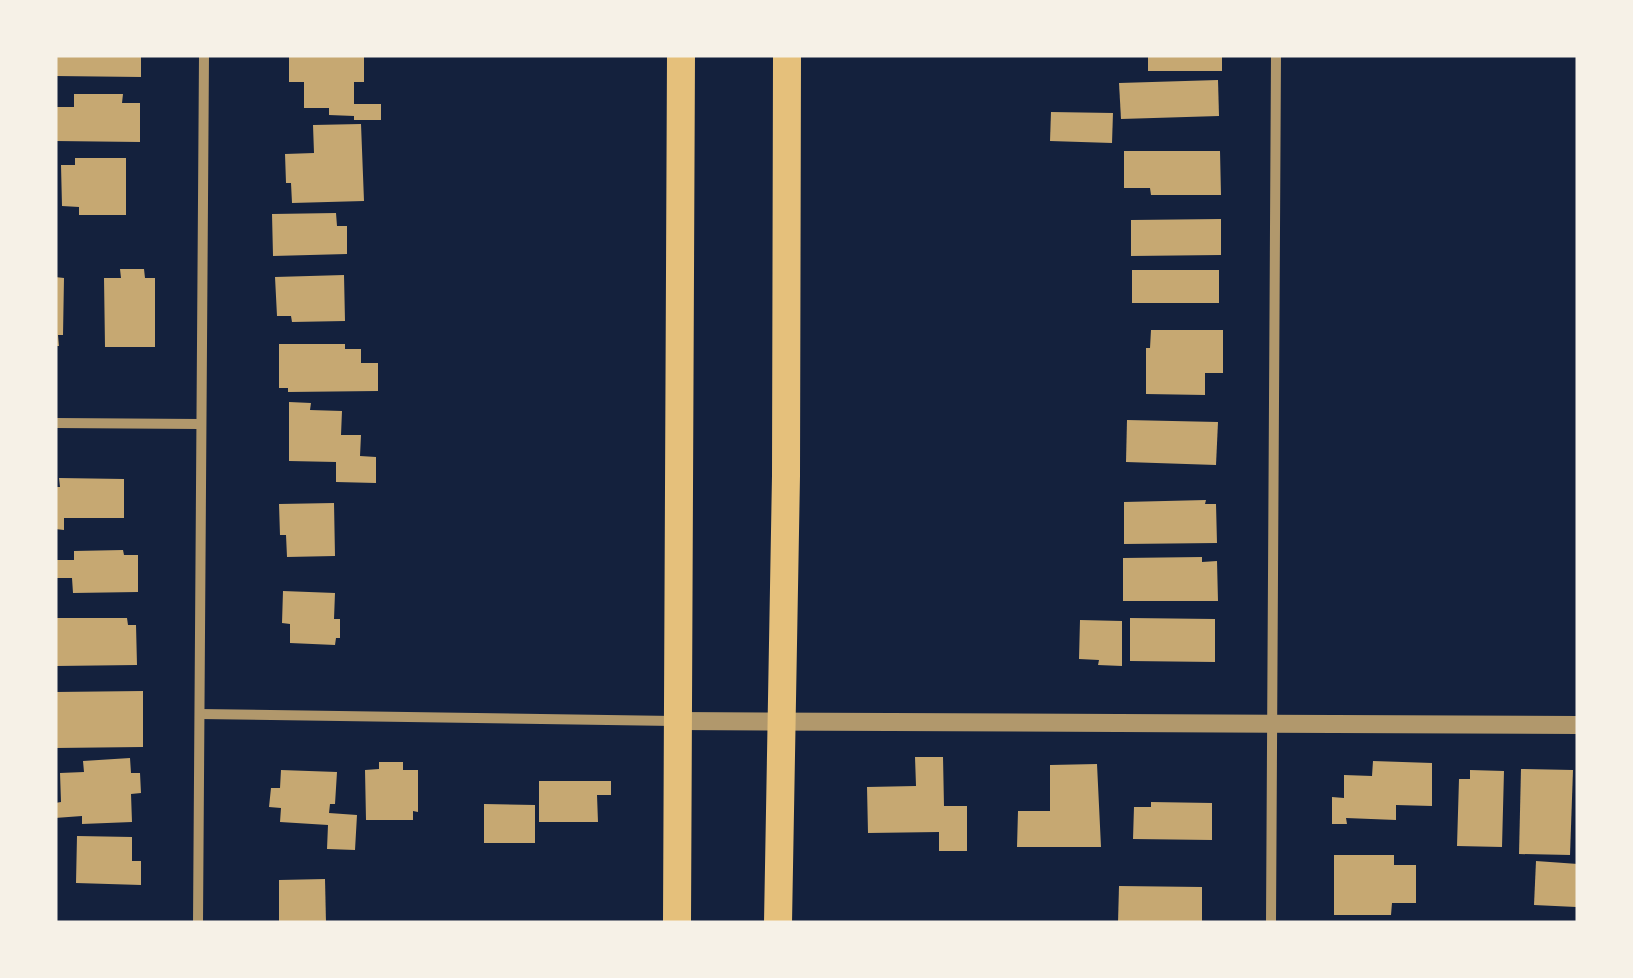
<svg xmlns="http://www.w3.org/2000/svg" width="1633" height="978" font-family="Signika,sans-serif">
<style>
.building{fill:#c6a872}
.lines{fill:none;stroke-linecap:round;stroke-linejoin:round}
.minor{stroke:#b1986c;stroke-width:10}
.tertiary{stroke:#b1986c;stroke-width:18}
.trunk{stroke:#e5c07b;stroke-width:28}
</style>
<rect width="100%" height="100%" fill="#14213d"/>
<!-- building -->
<g class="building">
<path d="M55,55H141V77L55,76Z"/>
<path d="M289,55H364V82H354V104H381V120H354V116L329,115V108H304V82H289Z"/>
<rect x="1148" y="55" width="74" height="16"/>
<path d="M1218,80L1219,116L1121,119L1119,83Z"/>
<path d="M74,94H123L122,103H140V142L55,141V107H74Z"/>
<path d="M1051,112L1113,113L1112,143L1050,141Z"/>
<path d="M361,124L364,201L292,203L291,183H286L285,154L314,153L313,125Z"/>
<path d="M1124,151H1220L1221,195H1151L1150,188H1124Z"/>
<path d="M75,158H126V215H79V207L62,206L61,165H75Z"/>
<path d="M336,213L337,226H347V254L273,256L272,214Z"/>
<path d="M1221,219V255L1131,256V220Z"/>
<path d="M120,269H144L145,278H155V347H105L104,278H121Z"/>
<rect x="1132" y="270" width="87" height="33"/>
<path d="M344,275L345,321L292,322L291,316H277L275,277Z"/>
<path d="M55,277L64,278L63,335H58L59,346H55Z"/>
<path d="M1151,330H1223V373H1205V395L1146,394V348H1150Z"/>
<path d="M279,344H345V349H361V363H378V391L288,392V388H279Z"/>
<path d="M289,402L311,403L310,410L342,411L341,435H361L360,456L376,457V483L336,482V462L289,461Z"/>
<path d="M1127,420L1218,422L1216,465L1126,462Z"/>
<path d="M59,478L124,479V518H64V530L55,529V487H60Z"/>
<path d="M1206,500L1205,504H1216L1217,543L1124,544V502Z"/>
<path d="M334,503L335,556L287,557L286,535H280L279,504Z"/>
<path d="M123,550L124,555H138V592L73,593L72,578H55V560H74V551Z"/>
<path d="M1202,557V562L1217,561L1218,601H1123V558Z"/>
<path d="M283,591L335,593L334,619H340V638H336L335,645L290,643V624L282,623Z"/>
<path d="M57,618H127L128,625H136L137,665L55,666Z"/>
<path d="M1130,618L1215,619V662L1130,661Z"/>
<path d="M1080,620L1122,621V666L1098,665L1099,660L1079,659Z"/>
<path d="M143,691V747L55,748V692Z"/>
<path d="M915,757H943L944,806H967V851H939V832L868,833L867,787L916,786Z"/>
<path d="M130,758L131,773H140L141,793L131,794L132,822L82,824V816L55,818V803L61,802L60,773L84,772L83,761Z"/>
<path d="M1373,761L1432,763V806L1396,805V820L1346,818L1347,824H1332V797L1344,798V775L1372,776Z"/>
<path d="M379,762H403V770H418V812L413,811V820H366L365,770L379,769Z"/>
<path d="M1097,764L1101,847H1017L1018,811H1050V765Z"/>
<path d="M1521,769L1573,770L1570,855L1519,854Z"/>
<path d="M281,770L337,772L335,804H330L329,813L357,815L355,850L327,849L328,825L280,822L281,808L269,807L271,788H280Z"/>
<path d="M1470,770L1504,771L1502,847L1457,846L1459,779H1470Z"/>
<path d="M539,781H611V795H597L598,822H539Z"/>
<path d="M1151,802L1212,803V840L1133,839L1134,807H1151Z"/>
<path d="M484,804L535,805V843H484Z"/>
<path d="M77,836L132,837V861H141V885L76,883Z"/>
<path d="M1334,855H1394V865H1416V903H1392L1391,915H1334Z"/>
<path d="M1536,861L1578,864L1576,907L1534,905Z"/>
<path d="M325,879L326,923H279V880Z"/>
<path d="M1119,886L1202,887V923H1118Z"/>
</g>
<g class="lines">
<!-- minor -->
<g class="minor">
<path d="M55,423L200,424"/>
<path d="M200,714L674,721"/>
<path d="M198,923L204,55"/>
<path d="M1271,923L1276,55"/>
</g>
<!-- tertiary -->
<path class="tertiary" d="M677,721L1578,725"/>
<!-- trunk -->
<g class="trunk">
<path d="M677,923L681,55"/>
<path d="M778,923L786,476L787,55"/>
</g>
</g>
<!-- border -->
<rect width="1633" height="978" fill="none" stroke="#f6f1e7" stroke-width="115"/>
</svg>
